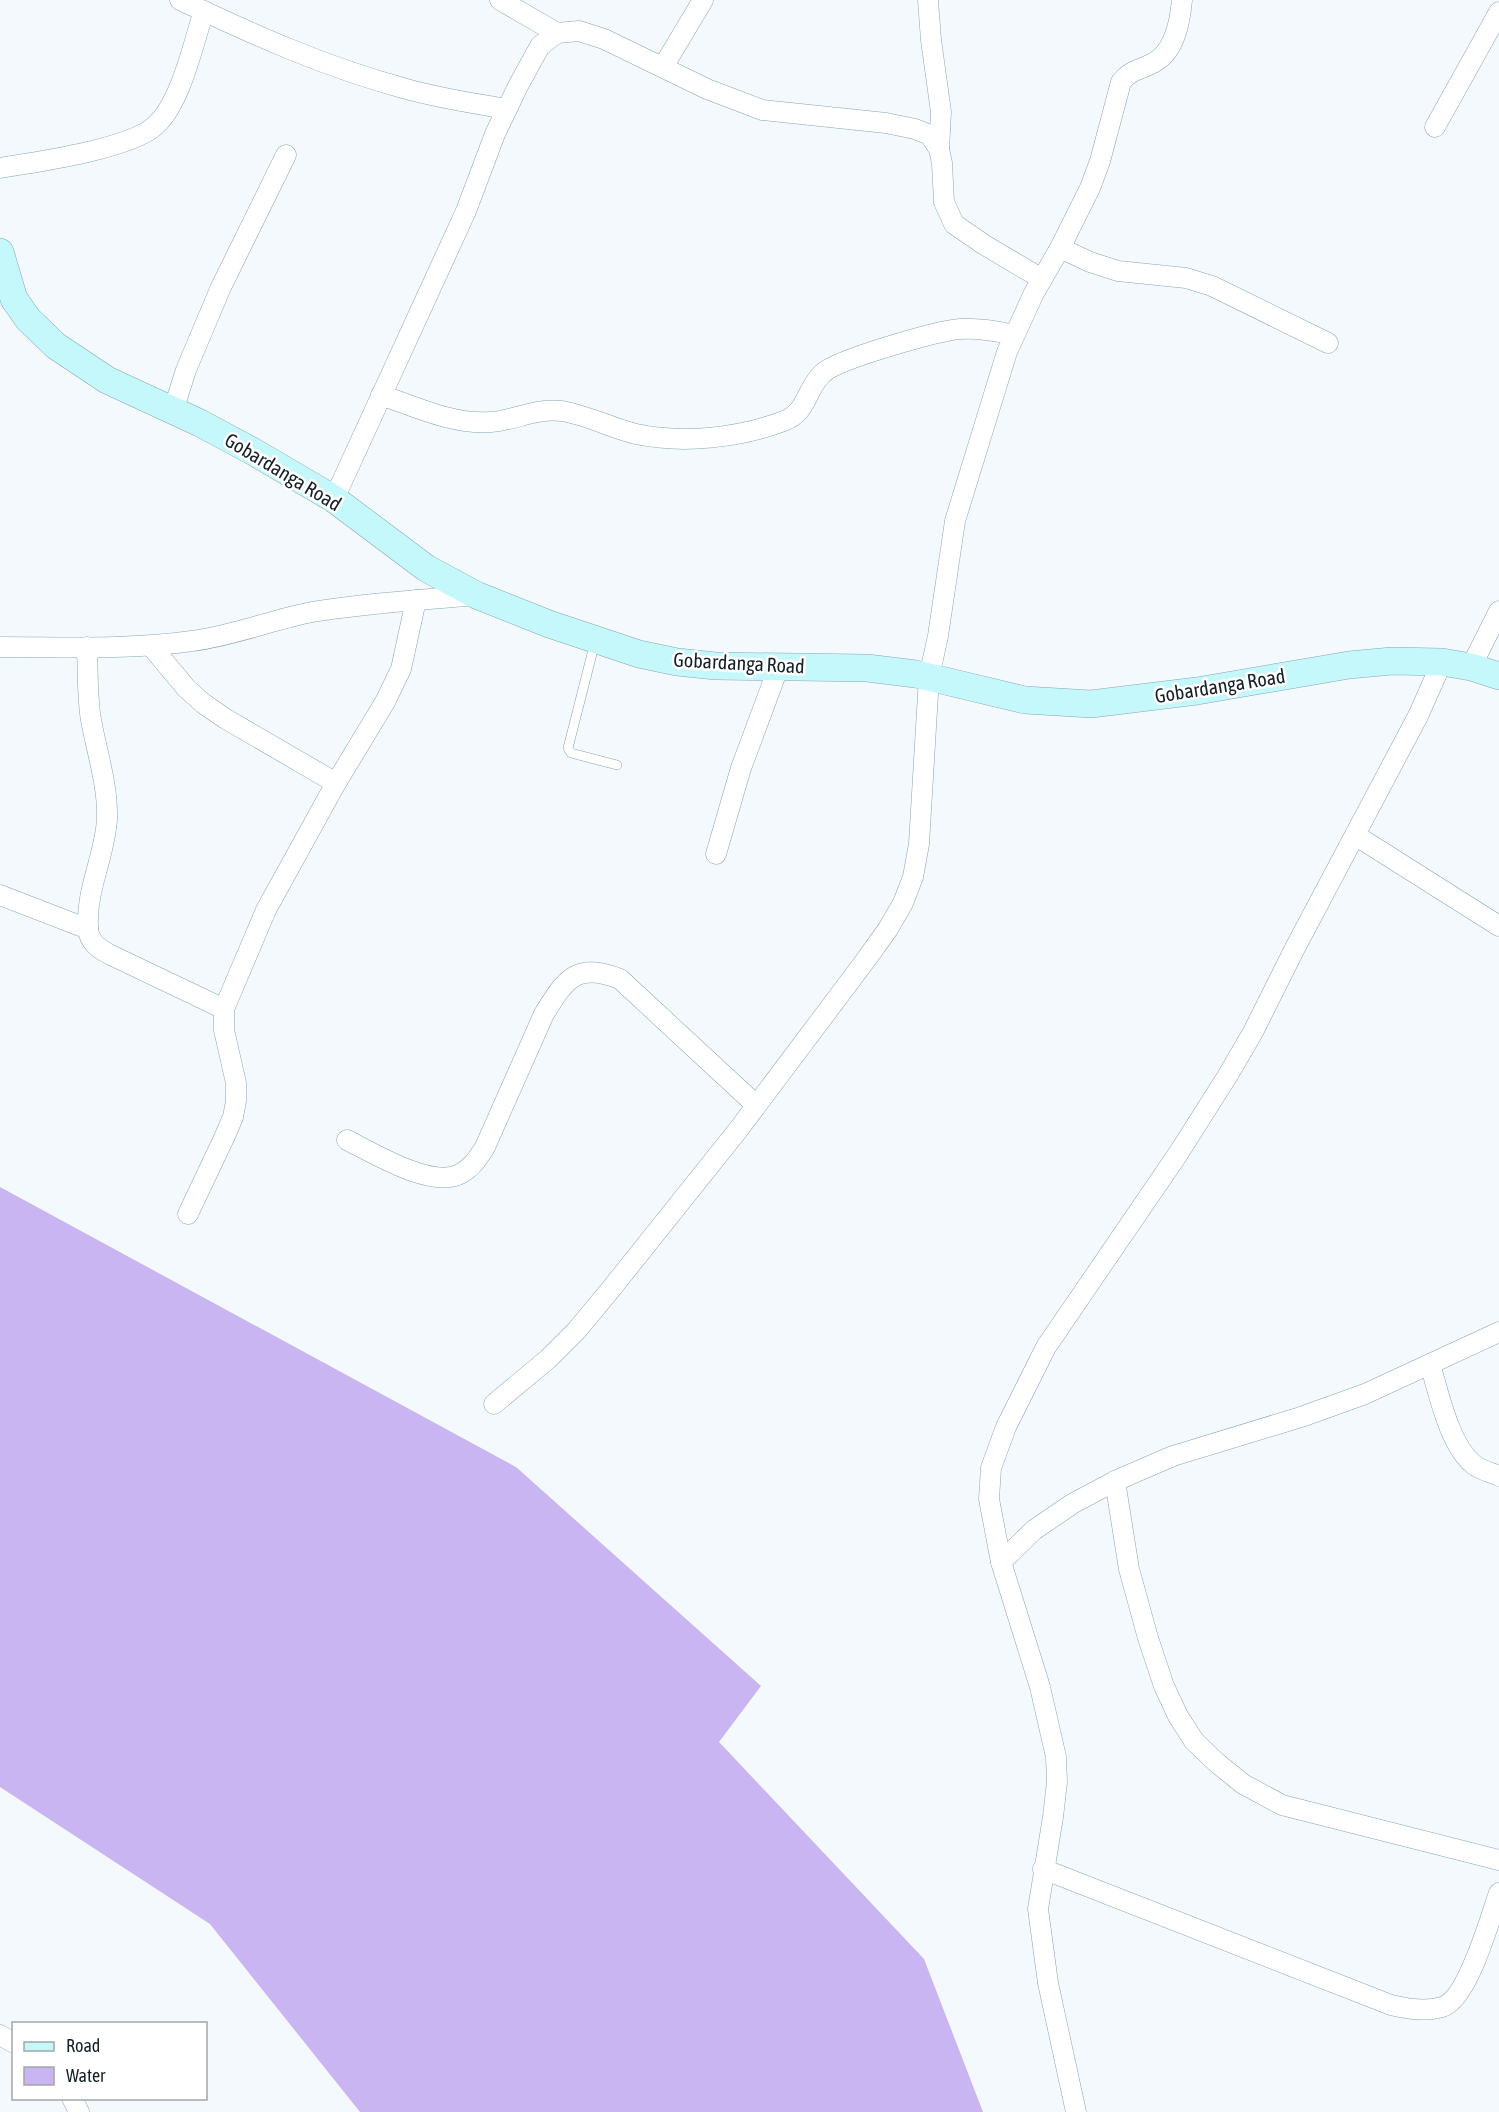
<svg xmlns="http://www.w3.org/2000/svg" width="1499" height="2112" font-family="'Asap Condensed',sans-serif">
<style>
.water{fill:#c9b5f2}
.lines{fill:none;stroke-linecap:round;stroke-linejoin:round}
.service-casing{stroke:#86a5b7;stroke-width:10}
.minor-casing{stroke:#86a5b7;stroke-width:21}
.secondary-casing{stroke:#86a5b7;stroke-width:28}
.service{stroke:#fff;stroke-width:9}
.minor{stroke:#fff;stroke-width:20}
.secondary{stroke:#c5f8fa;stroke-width:27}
.labels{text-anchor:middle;stroke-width:5;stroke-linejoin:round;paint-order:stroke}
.street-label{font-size:20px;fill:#142027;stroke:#fff}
</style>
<rect width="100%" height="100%" fill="#f3f9fd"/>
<!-- water -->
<path class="water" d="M0,1187L516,1467L761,1686L719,1742L924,1959L983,2112H360L210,1924L0,1787Z"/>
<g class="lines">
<!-- service casing -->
<g class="service-casing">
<path id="service" d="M595,642L568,748L571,753L617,765"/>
</g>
<!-- minor casing -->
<g class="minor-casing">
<g id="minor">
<path d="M180,0C252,34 325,67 403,88C437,98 472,103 507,109"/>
<path d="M500,0L557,33"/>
<path d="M928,0L931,40L941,112L939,149"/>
<path d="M663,67L703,0"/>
<path d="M1435,127L1499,12"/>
<path d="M0,168C37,162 129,149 155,126C181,103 193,44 204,11"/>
<path d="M1060,248L1090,262L1118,271L1186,278L1212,286L1328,343"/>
<path d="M381,395C416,407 454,425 491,422C517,420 534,408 562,411C587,415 611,428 636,434C683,444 739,438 784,421C808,412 806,388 823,373C838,359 937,331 960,329C979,328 996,331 1014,335"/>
<path d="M173,411L186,370L221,287L286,155"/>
<path d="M334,499L466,211L495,134L518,86L540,46L557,33L579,31L604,39L707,89L762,110L886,123L915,129L930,135L939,149L942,163L944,202L954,224L983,244L1042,279"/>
<path d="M151,646L187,689L204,704L226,719L336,783"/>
<path d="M0,647C64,647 129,650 192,641C233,636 271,620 312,612C366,603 421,600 476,595"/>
<path d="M87,647C88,671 87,696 91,720C97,753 108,785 107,819C105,856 86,889 88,927C88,942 100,950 113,956L224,1009"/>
<path d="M1471,667L1499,611"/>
<path d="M1355,835L1499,926"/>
<path d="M716,854L741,768L779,666"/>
<path d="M0,895L88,929"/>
<path d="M347,1140C373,1153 432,1189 460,1174C472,1168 478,1158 485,1147L544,1014C566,978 577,962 620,979L756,1105"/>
<path d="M188,1214L224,1138L233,1117L236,1101V1083L224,1030V1009L266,910L336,783L385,702L401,669L416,600"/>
<path d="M1430,1364C1439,1394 1449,1444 1473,1464C1480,1470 1490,1472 1499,1476"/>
<path d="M494,1404L548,1359L577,1330L611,1289L738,1130L865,961L888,929L903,903L913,877L919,844L929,677L938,636L955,521L1007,352L1034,293L1060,248L1090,188L1100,161L1121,82C1130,70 1140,70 1153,63C1175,52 1180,22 1182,0"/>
<path d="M1115,1481L1129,1569L1148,1638L1164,1686L1178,1716L1194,1741L1217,1763L1243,1784L1282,1805L1499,1860"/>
<path d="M1001,1562L1034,1530L1072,1504L1115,1481L1173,1456L1301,1417L1365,1394L1499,1332"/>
<path d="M1043,1869L1391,2005C1408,2009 1426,2012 1442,2007C1468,2000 1490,1918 1499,1893"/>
<path d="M0,2035L14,2043"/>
<path d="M72,2098L79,2112"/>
<path d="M1076,2112L1048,1983L1038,1909L1053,1817L1057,1782L1056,1757L1040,1687L1001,1562L989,1499L991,1468L1006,1427L1046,1347L1178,1154L1228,1075L1253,1032L1295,948L1418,716L1442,662"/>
</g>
</g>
<!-- secondary casing -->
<g class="secondary-casing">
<path id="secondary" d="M0,252L14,299L28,319L56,346L107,380L200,423L254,452L334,499L426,568L476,595L549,624L639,654L677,662L716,666L867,668L916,674L1025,700L1091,704L1197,691L1349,665L1392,661L1442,662L1471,667L1499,676"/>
</g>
<!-- service -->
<use href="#service" class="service"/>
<!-- minor -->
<use href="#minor" class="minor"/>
<!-- secondary -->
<use href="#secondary" class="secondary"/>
</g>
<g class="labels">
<!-- street labels -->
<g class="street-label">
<text transform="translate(283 472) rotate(31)" y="7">Gobardanga Road</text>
<text transform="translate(739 663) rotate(3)" y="7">Gobardanga Road</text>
<text transform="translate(1220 686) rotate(-9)" y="7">Gobardanga Road</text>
</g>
</g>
<!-- legend -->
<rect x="12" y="2022" width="195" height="78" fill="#ffffff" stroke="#a1a6a9" stroke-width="1.5"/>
<rect x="24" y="2042" width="30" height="9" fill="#c5f8fa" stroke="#a1a6a9" stroke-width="1.5"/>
<text x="66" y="2052" font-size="18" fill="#142027">Road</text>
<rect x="24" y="2067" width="30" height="18" fill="#c9b5f2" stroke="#a1a6a9" stroke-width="1.5"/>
<text x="66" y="2082" font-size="18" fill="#142027">Water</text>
</svg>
